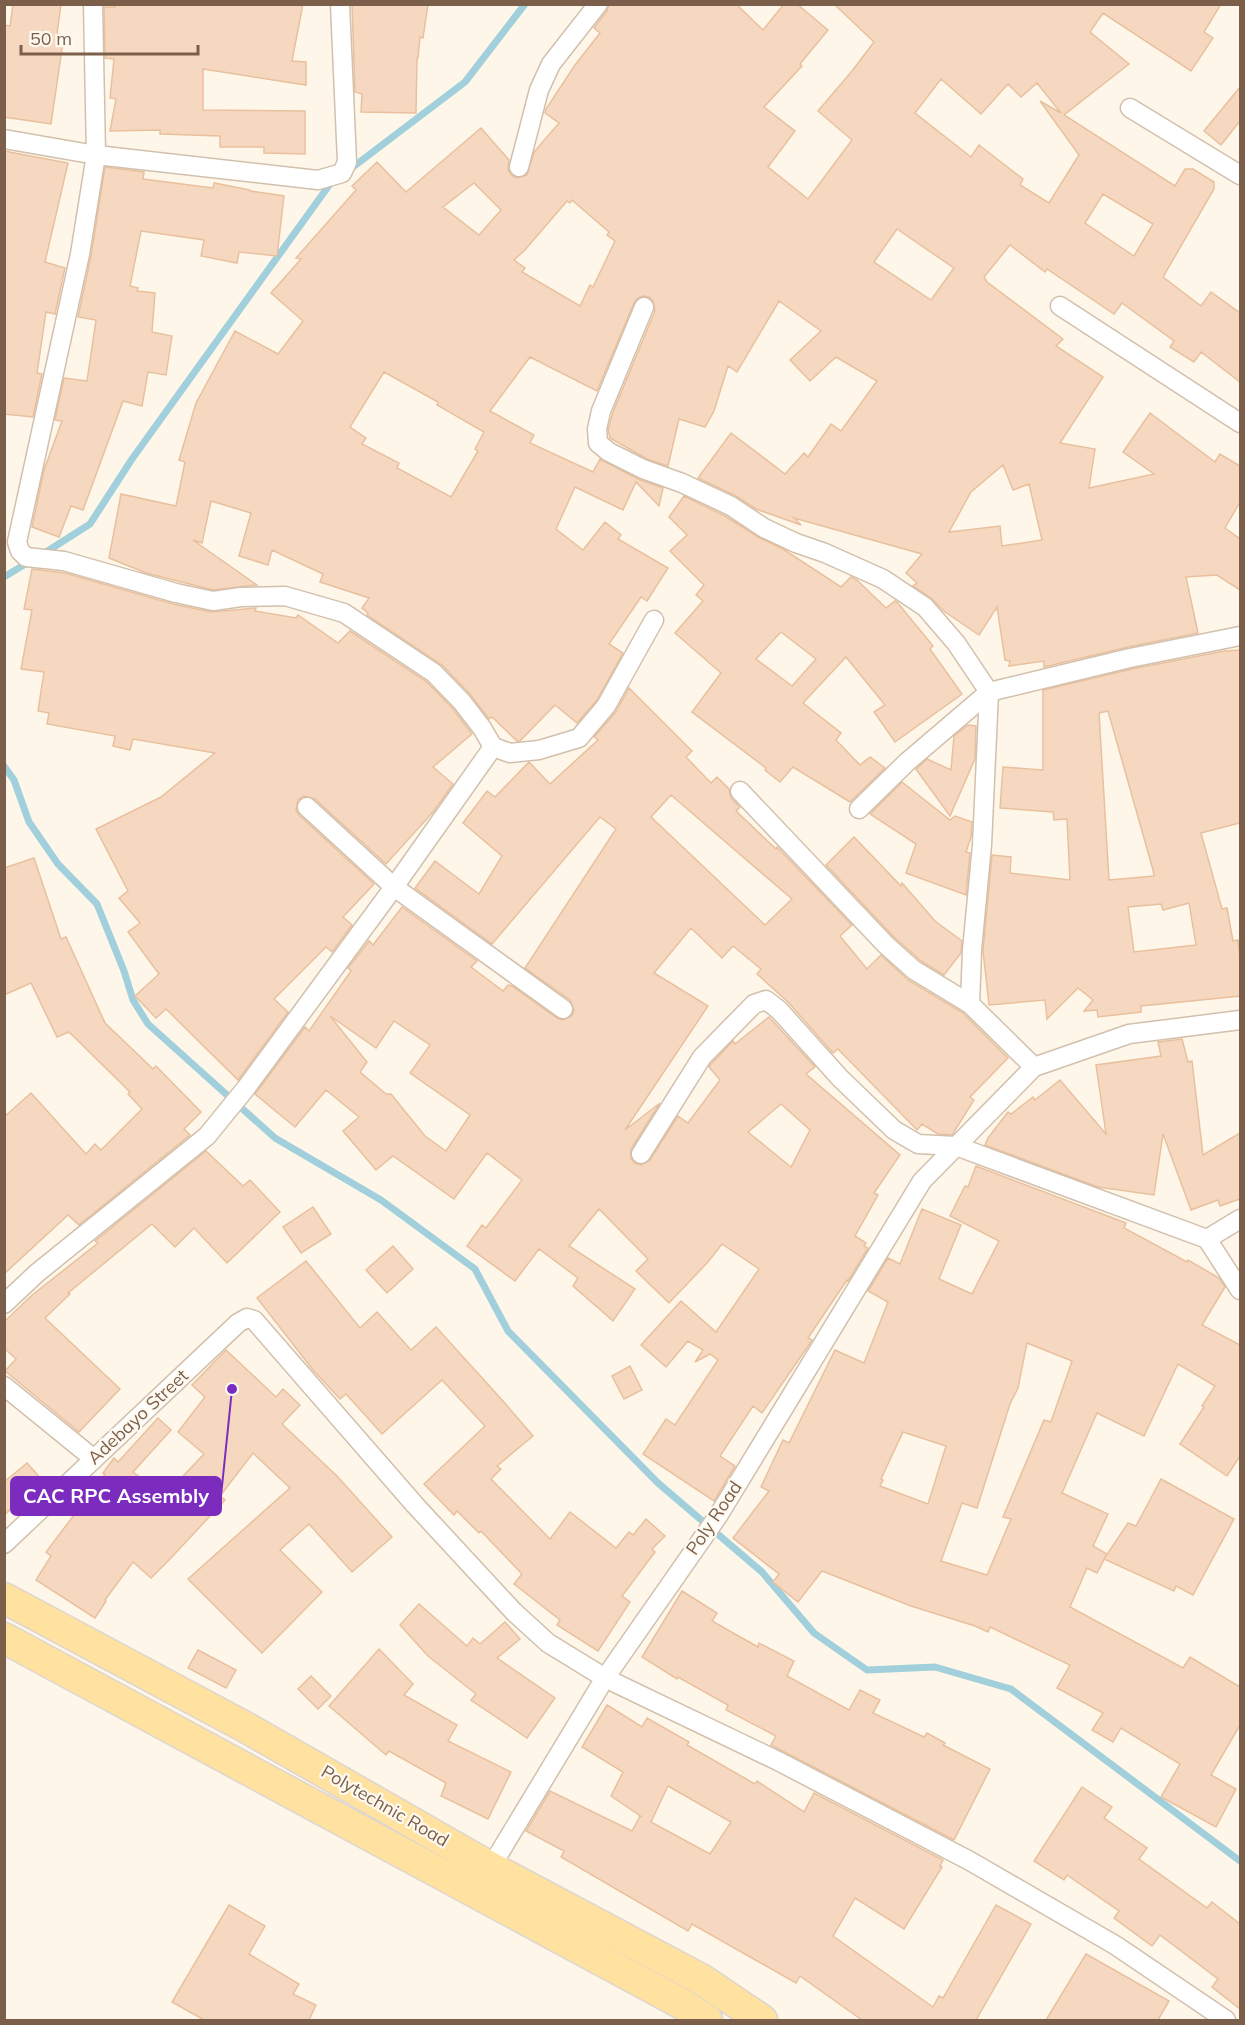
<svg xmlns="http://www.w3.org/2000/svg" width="1245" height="2025" font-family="Mulish,sans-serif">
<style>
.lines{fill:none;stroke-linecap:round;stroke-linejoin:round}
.stream{stroke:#a1cfdc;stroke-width:7}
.building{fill:#f5d8bf;stroke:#e9c09e;stroke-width:1.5;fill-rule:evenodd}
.street-casing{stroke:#d2c0ad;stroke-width:21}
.primary-casing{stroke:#ddd5d0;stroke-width:33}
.street{stroke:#fff;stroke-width:18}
.primary{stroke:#ffe29f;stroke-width:30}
.labels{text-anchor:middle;stroke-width:4.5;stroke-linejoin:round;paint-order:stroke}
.street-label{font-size:18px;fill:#7b5f4a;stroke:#fffaf1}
.leader{fill:none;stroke:#7b2cbf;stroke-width:2}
.callout-dot{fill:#7b2cbf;stroke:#fffaf1;stroke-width:2}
.callout{fill:#7b2cbf;stroke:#7b2cbf;stroke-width:2}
.callout-label{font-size:20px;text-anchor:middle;font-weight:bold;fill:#fff}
</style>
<rect width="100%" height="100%" fill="#fef7e9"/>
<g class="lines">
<!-- stream -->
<g class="stream">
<path d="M349,170L465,82L525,4"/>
<path d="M46,552L90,524L132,459L330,184L335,180"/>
<path d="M4,577L27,563"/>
<path d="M4,766L14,780L29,822L58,864L97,904L124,971L133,1000L148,1024L275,1138L381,1200L475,1269L508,1331L658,1483L762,1572L814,1633L867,1670L935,1667L1011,1689L1240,1861"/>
</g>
</g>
<!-- building -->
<g class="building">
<path d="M13,4H61L57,34L64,35L51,124L4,117V25L10,26Z"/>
<path d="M115,4H303L292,61L306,62V85L203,69V110L305,111V154L264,153V147H220V136L160,134V130L110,131L116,99L110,98L114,59L105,58L104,7H115Z"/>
<path d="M352,4H428L423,38L420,37L418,58H417L416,113L361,112L362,94L355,92Z"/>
<path d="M609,4H736L763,30L784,4H797L828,30L800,64L802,66L764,107L795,131L768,167L808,199L852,140L818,111L852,71L874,42L834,4H1221L1204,32L1213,38L1191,71L1103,13L1090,32L1129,64L1064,115L1175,186L1185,169H1193L1214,182V189L1163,277L1201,306L1211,292L1240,313V382L1201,352L1194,362L1170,347L1174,341L1122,303L1114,314L1047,269L1045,272L1010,245L984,277L987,282L1063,339L1056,346L1103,377L1060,443L1095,449L1089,488L1154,474L1123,452L1150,413L1215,462L1220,454L1240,466V502L1225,528L1240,539V590L1217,575L1186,577L1198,633L1128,647L1044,667V661L1009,666L1010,661L1005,660L997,607L979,635L945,612L931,598L913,586L917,583L906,573L922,554L794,518L801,525L756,509L736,496L698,478L731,433L785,474L804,453L808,457L831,424L841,431L877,381L836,357L810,381L790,360L821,331L779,301L737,372L728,366L714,411L705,427L679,419L668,466L647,459L610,438L608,430L613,412L655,311L653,301L649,297L643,296L638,298L634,303L597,391L530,357L490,411L534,435L530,443L593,472L600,459L638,479L663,488L659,506L636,482L623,510L575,487L556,529L583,550L605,522L621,535L618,539L668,568L647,601L641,597L609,644L623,653L597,700L577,723L555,705L520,741H517L492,717L489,719L470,694L442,665L367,615L368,613L362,608L369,598L320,582L323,574L272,550L268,565L239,556L251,513L211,501L202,543L193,540L257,585L213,590L146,573L109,558L121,494L176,506L185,462L179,460L196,403L235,331L278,354L303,321L271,293L301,259L296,258L356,190L352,186L377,162L406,192L481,128L509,160L508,169L511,175L517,178L527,175L534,152L559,123L545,113L546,109L575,65L600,33L594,28L607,11ZM941,79L981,114L1008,84L1021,97L1037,83L1061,113L1040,101L1079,155L1049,203L1020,185L1023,179L979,145L971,157L915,113ZM474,183L501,210L479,235L443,207ZM1103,194L1153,224L1134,256L1085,223ZM572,200L609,232L607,235L615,241L593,287L590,285L580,306L522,272L525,268L514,260L525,250L567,201L570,203ZM897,229L954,268L931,300L874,262ZM384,372L438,402L437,405L484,432L475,449L478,451L451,497L397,468L399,463L362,444L366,438L350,427ZM1003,465L1013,490L1029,484L1042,540L1002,546L1000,526L949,532L971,492Z"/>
<path d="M1240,87V121L1221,145L1204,131Z"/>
<path d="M4,151L68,163L45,262L65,268L55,314L46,312L37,373L42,374L33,417L4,414Z"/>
<path d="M105,167L144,172L143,179L213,188L214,183L250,190V191L284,196L277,256L239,252L237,263L201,256L204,240L141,231L130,286L138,288L137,291L155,293L152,332L172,336L166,375L148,372L142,406L123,401L83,510L71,506L59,537L32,527L44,470L62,421L55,420L64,378L87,381L96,320L78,317L91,256Z"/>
<path d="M684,496L725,516L758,537L783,549L841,587L851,577L857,580L886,608L895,601L897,602L933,646L930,649L962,694L895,742L874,712L885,705L846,657L803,703L841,733L836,740L860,765L870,757L885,768L850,802L793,767L780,782L765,770L766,768L692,712L721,673L675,633L703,601L696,595L704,585L670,551L687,535L669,517ZM781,632L816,659L792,686L756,659Z"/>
<path d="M32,569L65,573L173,604L211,612L256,608L255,611L296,618L298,615L338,643L350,631L427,682L453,709L472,734L433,767L453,784L433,812L386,864L315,799L304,796L298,800L296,810L299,815L374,884L343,917L352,925L332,952L326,947L274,999L288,1012L238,1080L166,1009L156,1018L135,996L159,974L128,932L140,923L119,898L128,891L96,829L161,797L215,753L133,739L130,750L113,746L115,736L47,724L49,713L38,711L44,672L21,669L32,610L24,609Z"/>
<path d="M1240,650V823L1201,833L1222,909L1227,908L1233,941L1238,940L1240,959V996L1141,1006V1012L1098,1017L1097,1010L1084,1011L1093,1000L1078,988L1047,1019L1045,1000L989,1005L983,951L992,855L1011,857L1010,873L1070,880L1067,819L1054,820L1053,812L1000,808L1003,767L1043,770V690L1132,669L1224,651ZM1108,711L1153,870L1154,876L1109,880L1099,713ZM1189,903L1196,945L1134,952L1128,907L1161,904L1163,910Z"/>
<path d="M629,688L692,751L686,757L711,783L717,777L729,789L731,798L740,807L736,811L776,849L777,847L852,925L840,936L867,969L881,955L908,980L963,1013L1008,1058L970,1097L974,1100L952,1135L938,1134L922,1124L917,1130L838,1049L833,1053L788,1002L757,974L761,969L733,946L722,958L691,928L654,973L708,1006L625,1130L660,1103L631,1149V1159L635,1163L641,1165L650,1160L678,1116L688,1123L720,1080L709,1067L711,1064L733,1041L735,1044L769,1017L815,1067L806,1074L900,1155L874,1193L878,1195L855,1236L866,1243L864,1246L868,1248L848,1281L847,1280L808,1338L812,1340L806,1349L762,1413L753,1406L720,1456L735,1466L714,1501L643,1454L666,1419L675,1425L718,1360L710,1354L695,1362L703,1350L688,1341L666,1367L641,1345L681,1301L716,1332L759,1269L722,1244L708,1262L669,1303L636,1271L648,1259L599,1209L569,1246L635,1289L613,1321L573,1286L578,1278L539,1249L515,1281L467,1246L482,1225L486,1228L522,1180L487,1153L454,1199L393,1156L376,1170L343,1131L359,1117L326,1090L295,1127L255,1094L305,1027L309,1031L351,971L348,968L369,941L373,945L402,907L477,961L471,967L503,991L508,985L512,986L557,1018L562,1020L572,1016L574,1010L570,1000L525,968L616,829L600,817L492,944L415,888L435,861L479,894L502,856L463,823L487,791L495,797L529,762L550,784L598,740L594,737L615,713ZM671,795L792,899L765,925L651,817ZM330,1016L376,1048L394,1021L430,1045L410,1073L470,1115L446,1151L425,1136L391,1094H386L360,1072L367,1062ZM781,1104L810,1130L791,1167L748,1132Z"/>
<path d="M968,725L976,726L975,759L950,816L916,769L927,759L951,770L954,736Z"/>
<path d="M902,782L950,820L955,816L972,822L971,837L966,852L970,853L966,895L906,873L916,844L870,814Z"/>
<path d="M854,837L901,886L902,883L935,921L962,941L961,953L944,975L921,961L894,937L826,865Z"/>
<path d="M34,858L61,939L66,937L105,1023L153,1069L156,1066L201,1112L184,1129L190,1135L79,1225L68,1215L4,1274V1117L31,1093L86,1154L95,1144L101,1150L142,1109L128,1094L130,1092L69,1032L57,1037L31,983L4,995V868Z"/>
<path d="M1182,1039L1188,1062L1192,1061L1203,1155L1240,1133V1199L1220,1206L1218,1200L1191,1210L1163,1134L1154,1195L1098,1187L985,1145L988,1138L1008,1112L1011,1114L1033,1097L1035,1100L1060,1080L1106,1134L1096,1065L1161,1056L1158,1042Z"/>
<path d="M206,1151L243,1186L250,1180L280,1212L227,1263L194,1228L175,1247L152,1224L68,1293L70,1294L45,1318L120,1389L79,1432L5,1371L16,1359L4,1348V1322L31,1296L98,1243L95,1241Z"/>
<path d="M976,1166L1126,1223L1124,1228L1187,1262L1188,1260L1219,1278L1225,1287L1202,1325L1240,1345V1456L1227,1476L1180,1444L1204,1407L1202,1406L1215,1386L1178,1364L1144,1436L1097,1413L1062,1493L1108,1514L1093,1546L1107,1554L1097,1573L1087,1568L1070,1607L1183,1668L1190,1657L1240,1687V1725L1211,1775L1236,1789L1216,1827L1161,1797L1180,1764L1121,1728L1113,1742L1092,1730L1103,1713L1057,1688L1070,1665L990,1627L988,1632L975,1626L911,1606L822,1571L798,1602L773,1582L779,1574L733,1538L769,1491L761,1487L783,1440L789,1443L835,1350L864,1363L888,1302L868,1291L888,1258L900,1264L922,1209L961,1225L939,1279L972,1294L999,1241L950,1216L965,1186L968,1187ZM1027,1343L1072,1361L1051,1422L1044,1420L1003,1517L1011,1519L987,1575L941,1561L962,1503L977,1508L1010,1404L1018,1388ZM903,1432L946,1446L928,1504L880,1486L883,1480L881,1479Z"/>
<path d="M313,1207L331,1234L301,1253L283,1227Z"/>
<path d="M393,1246L413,1269L387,1293L366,1270Z"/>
<path d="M306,1261L360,1328L377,1312L411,1350L436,1327L503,1401L533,1436L497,1466L501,1469L491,1479L550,1539L570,1512L616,1548L629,1532L633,1535L646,1519L665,1536L652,1549L655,1552L622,1596L630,1602L598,1651L557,1625L560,1620L514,1584L522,1574L481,1531L479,1533L457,1511L454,1515L424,1484L485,1426L442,1380L382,1434L346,1394L340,1399L313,1370L257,1298Z"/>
<path d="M226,1350L276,1397L283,1389L300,1405L282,1424L337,1476L392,1537L352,1572L309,1524L280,1550L322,1592L262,1653L188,1579L290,1488L253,1453L220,1496L225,1500L170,1559L151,1578L133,1562L105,1600L106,1601L95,1618L36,1580L51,1556L46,1552L105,1474L103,1473L114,1458L118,1462L158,1418L171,1430L133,1472L165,1495L204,1454L178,1432L205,1397L192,1385Z"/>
<path d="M630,1366L642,1390L624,1399L612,1376Z"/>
<path d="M27,1463L43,1481L4,1515V1482Z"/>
<path d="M1161,1479L1234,1519L1193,1595L1176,1586L1174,1591L1104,1559L1128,1523L1136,1526Z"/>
<path d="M682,1591L717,1613L712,1621L758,1647L759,1643L794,1661L787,1676L849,1710L860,1690L880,1700L873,1713L924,1737L927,1733L945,1743L943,1745L990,1769L954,1840L771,1745L776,1736L726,1710L728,1705L678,1677L677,1679L642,1657Z"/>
<path d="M419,1604L467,1646L473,1638L480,1644L505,1622L520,1639L497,1658L555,1698L527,1738L471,1700L476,1694L428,1656L400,1625Z"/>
<path d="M379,1649L413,1684L404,1695L457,1725L448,1741L511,1772L488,1819L441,1796L446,1783L389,1751L386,1755L329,1706Z"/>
<path d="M198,1650L236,1670L226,1688L188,1668Z"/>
<path d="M311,1676L331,1696L318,1709L298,1689Z"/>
<path d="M607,1705L642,1727L647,1718L689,1742L687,1745L755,1784L757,1781L804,1812L814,1793L943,1860L940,1866L942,1867L904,1929L855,1898L833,1936L933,2007L939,1996L943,1998L996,1905L1031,1924L976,2020H862L800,1976L796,1983L692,1924L688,1931L561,1857L564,1851L526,1831L550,1791L632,1831L640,1816L642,1817L611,1796L623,1772L582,1747ZM668,1786L731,1822L710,1854L651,1822Z"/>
<path d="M1082,1787L1112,1807L1104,1818L1147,1848L1139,1859L1207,1908L1212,1902L1240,1924V2009L1212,1987L1218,1979L1160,1935L1152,1946L1114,1918L1119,1911L1067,1875L1064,1880L1034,1861Z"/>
<path d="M229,1905L265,1926L249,1954L299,1984L293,1994L316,2005L309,2020H204L172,2002Z"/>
<path d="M1086,1954L1169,2001L1158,2020H1046Z"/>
</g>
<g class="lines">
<!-- street casing -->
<g class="street-casing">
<g id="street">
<path d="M93,4L96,155L80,254L17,542L20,551L26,557L64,561L176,593L213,601L241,597L285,596L344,613L434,673L462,702L482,728L493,747L510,753L539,750L579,738L606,706L654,620"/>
<path d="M1130,108L1240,175"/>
<path d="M4,139L96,155L318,180L342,173L347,162L340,4"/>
<path d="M519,167L539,90L551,64L598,4"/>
<path d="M1060,306L1240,423"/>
<path d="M644,307L601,411L597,429L598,443L609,452L643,469L682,483L731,506L764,528L796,543L825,553L883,579L925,607L956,643L989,692L982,845L972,950L970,1004"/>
<path d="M740,791L886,945L914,970L970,1004L1034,1067"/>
<path d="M307,807L394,887L563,1009"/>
<path d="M859,809L907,762L989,692L1130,658L1240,636"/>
<path d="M641,1154L702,1057L754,1004L766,1000L779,1010L840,1078L894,1130L918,1144L956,1146L1207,1239L1240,1290"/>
<path d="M1207,1239L1240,1219"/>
<path d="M4,1304L37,1273L207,1136L246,1088L394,887L493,747"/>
<path d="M4,1386L94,1459"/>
<path d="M4,1544L238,1323L247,1318L254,1320L415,1505L514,1612L548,1643L605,1678L778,1761L970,1861L1115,1945L1226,2020"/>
<path d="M486,1875L605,1678L718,1516L922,1181L1034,1067L1129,1034L1240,1020"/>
</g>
</g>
<!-- primary casing -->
<g class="primary-casing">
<g id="primary">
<path d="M4,1598L247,1728L490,1867L701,1979L762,2020"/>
<path d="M4,1638L684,2005L707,2020"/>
</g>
</g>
<!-- street -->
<use href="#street" class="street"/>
<!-- primary -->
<use href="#primary" class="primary"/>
</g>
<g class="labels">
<!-- street labels -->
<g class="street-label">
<text transform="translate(138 1417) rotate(-43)" y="6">Adebayo Street</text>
<text transform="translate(714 1518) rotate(-56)" y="6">Poly Road</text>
<text transform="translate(385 1806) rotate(30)" y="6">Polytechnic Road</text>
</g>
</g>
<!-- callouts -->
<path class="leader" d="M232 1389L221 1496"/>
<circle class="callout-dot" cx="232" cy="1389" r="6"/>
<rect class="callout" x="11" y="1477" width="210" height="38" rx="6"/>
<g class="callout-label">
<text x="116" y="1503">CAC RPC Assembly</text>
</g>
<!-- border -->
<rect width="1245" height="2025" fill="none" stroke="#7b5f4a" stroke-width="12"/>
<!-- scale -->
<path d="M21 45v9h177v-9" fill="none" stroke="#7b5f4a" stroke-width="3"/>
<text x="30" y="45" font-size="18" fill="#7b5f4a" stroke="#fffaf1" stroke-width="4.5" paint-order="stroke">50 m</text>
</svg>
